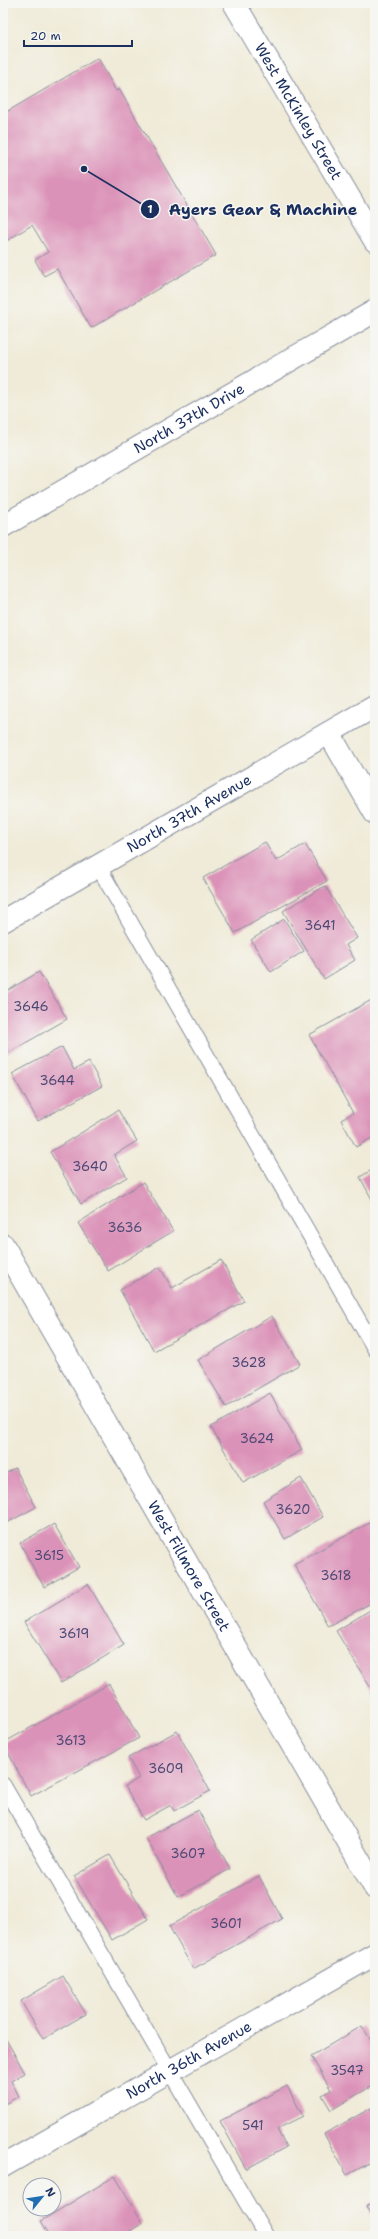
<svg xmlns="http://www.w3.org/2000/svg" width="378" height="2239" font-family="'Shantell Sans',sans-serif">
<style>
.building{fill:#db92b8}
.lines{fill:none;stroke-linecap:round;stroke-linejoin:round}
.service-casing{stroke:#868d9b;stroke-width:17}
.minor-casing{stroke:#868d9b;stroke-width:24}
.service{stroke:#fff;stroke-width:15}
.minor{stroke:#fff;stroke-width:22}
.labels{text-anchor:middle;stroke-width:3;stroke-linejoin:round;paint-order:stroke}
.number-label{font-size:13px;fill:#4b4874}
.street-label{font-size:15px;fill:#1b2f5e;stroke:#f6f6f2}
.leader{fill:none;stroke:#1b2f5e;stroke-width:1.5}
.callout-dot{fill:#1b2f5e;stroke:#f6f6f2;stroke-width:1.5}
.mark-label{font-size:12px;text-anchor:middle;font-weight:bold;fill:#fff}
.callout-label{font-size:16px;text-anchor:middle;font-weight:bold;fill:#1b2f5e;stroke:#f6f6f2;stroke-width:3;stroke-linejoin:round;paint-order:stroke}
</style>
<rect width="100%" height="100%" fill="#f6f6f2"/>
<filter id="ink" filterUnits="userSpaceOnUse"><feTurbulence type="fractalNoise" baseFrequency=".025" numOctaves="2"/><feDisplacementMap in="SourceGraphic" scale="8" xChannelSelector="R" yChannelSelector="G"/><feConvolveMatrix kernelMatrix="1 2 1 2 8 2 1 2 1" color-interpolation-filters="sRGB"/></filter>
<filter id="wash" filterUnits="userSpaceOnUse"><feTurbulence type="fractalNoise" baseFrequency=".012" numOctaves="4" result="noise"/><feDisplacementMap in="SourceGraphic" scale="16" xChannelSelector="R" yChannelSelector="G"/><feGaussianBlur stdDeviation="0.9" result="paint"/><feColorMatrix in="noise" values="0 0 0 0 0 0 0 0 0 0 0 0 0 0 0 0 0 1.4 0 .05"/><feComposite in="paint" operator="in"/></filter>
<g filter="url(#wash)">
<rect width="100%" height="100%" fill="#f0ebd8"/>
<g id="blocks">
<!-- building -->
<g class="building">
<path d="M98,58L116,91L119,89L216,255L91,328L57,269L44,276L35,260L48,252L32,225L3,243V114Z"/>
<path d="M265,842L276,861L305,844L327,881L235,933L203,878Z"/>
<path d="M325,886L357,938L346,945L355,960L324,979L283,911Z"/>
<path d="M284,919L304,951L271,972L251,940Z"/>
<path d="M39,972L67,1019L3,1056V993Z"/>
<path d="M375,998V1136L356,1147L341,1120L353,1113L309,1035Z"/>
<path d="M62,1047L74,1070L89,1062L102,1086L38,1121L12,1074Z"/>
<path d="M118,1110L137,1141L114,1155L127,1177L81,1204L50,1152Z"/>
<path d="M375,1168V1205L360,1177Z"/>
<path d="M143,1182L173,1231L108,1271L78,1223Z"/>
<path d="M221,1260L244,1301L154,1351L120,1290L160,1267L172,1288Z"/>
<path d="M272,1316L300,1364L226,1407L198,1360Z"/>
<path d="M270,1393L302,1450L243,1483L211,1427Z"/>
<path d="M15,1468L36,1507L3,1525V1475Z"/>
<path d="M301,1478L323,1517L285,1539L263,1501Z"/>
<path d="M375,1520V1568L370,1570L375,1580V1601L328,1626L294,1564Z"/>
<path d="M54,1524L79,1567L44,1587L20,1543Z"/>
<path d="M88,1584L124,1645L61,1683L24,1622Z"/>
<path d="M375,1607V1695L336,1631Z"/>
<path d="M109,1684L139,1738L31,1796L3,1743Z"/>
<path d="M177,1731L210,1791L174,1811L171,1805L144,1820L125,1786L139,1778L128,1758Z"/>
<path d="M198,1810L230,1869L178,1897L146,1838Z"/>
<path d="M110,1855L148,1919L112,1940L74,1876Z"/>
<path d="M259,1876L282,1919L193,1969L169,1926Z"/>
<path d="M63,1976L86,2014L43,2039L21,2001Z"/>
<path d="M362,2026L375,2047V2084L331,2110L322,2095L331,2090L311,2056Z"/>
<path d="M3,2034L25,2073L11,2081L19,2096L3,2105Z"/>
<path d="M287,2086L303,2116L277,2129L286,2147L246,2169L220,2121Z"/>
<path d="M375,2106V2160L347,2175L324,2134Z"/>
<path d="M115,2176L143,2223L122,2236H50L41,2221Z"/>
<path d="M375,2201V2222L366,2206Z"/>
</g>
</g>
</g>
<g filter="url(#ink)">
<use href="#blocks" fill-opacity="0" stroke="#868d9b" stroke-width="1"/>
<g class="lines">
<!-- service casing -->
<g class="service-casing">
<g id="service">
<path d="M98,866L375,1349"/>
<path d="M3,1785L266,2236"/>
</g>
</g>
<!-- minor casing -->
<g class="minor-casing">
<g id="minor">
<path id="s1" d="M234,3L375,241"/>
<path id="s2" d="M3,526L375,311"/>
<path d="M329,733L375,813"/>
<path id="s3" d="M3,921L375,706"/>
<path id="s4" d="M3,1245L375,1888"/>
<path id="s5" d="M3,2166L375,1954"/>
</g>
</g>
<!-- service -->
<use href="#service" class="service"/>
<!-- minor -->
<use href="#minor" class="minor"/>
</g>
</g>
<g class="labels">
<!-- number labels -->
<g class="number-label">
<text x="320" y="930">3641</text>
<text x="31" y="1011">3646</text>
<text x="57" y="1085">3644</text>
<text x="90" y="1171">3640</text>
<text x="125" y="1232">3636</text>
<text x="249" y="1367">3628</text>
<text x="257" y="1443">3624</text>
<text x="293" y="1514">3620</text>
<text x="49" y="1560">3615</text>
<text x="336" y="1580">3618</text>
<text x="74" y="1638">3619</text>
<text x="71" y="1745">3613</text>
<text x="166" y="1773">3609</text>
<text x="188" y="1858">3607</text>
<text x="226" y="1928">3601</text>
<text x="347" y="2075">3547</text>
<text x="253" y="2130">541</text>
</g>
<!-- street labels -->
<g class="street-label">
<text dy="5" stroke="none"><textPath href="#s1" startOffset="126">West McKinley Street</textPath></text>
<text dy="5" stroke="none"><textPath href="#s2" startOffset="215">North 37th Drive</textPath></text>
<text dy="5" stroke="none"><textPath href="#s3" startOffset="215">North 37th Avenue</textPath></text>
<text dy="5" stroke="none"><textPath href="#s4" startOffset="371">West Fillmore Street</textPath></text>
<text dy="5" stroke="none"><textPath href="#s5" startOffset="214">North 36th Avenue</textPath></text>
</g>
</g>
<!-- callouts -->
<path class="leader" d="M84 169L150 209"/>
<g class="callout-dot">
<circle cx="84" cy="169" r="4"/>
<circle cx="150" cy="209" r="10"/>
</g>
<g class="mark-label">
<text x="150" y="213">1</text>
</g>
<g class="callout-label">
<text x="263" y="215">Ayers Gear &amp; Machine</text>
</g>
<!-- margin -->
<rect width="378" height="2239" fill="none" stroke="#f6f6f2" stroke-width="16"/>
<!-- north arrow -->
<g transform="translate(42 2197) rotate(60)"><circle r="19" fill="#f6f6f2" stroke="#9ea6b7"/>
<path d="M0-3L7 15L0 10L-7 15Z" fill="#1f6fb2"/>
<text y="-6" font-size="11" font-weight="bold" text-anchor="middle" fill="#1b2f5e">N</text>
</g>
<!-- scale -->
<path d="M24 40v6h108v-6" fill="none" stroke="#1b2f5e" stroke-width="2"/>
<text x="30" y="40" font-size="12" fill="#1b2f5e" stroke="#f6f6f2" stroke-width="3" paint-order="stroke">20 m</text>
</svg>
